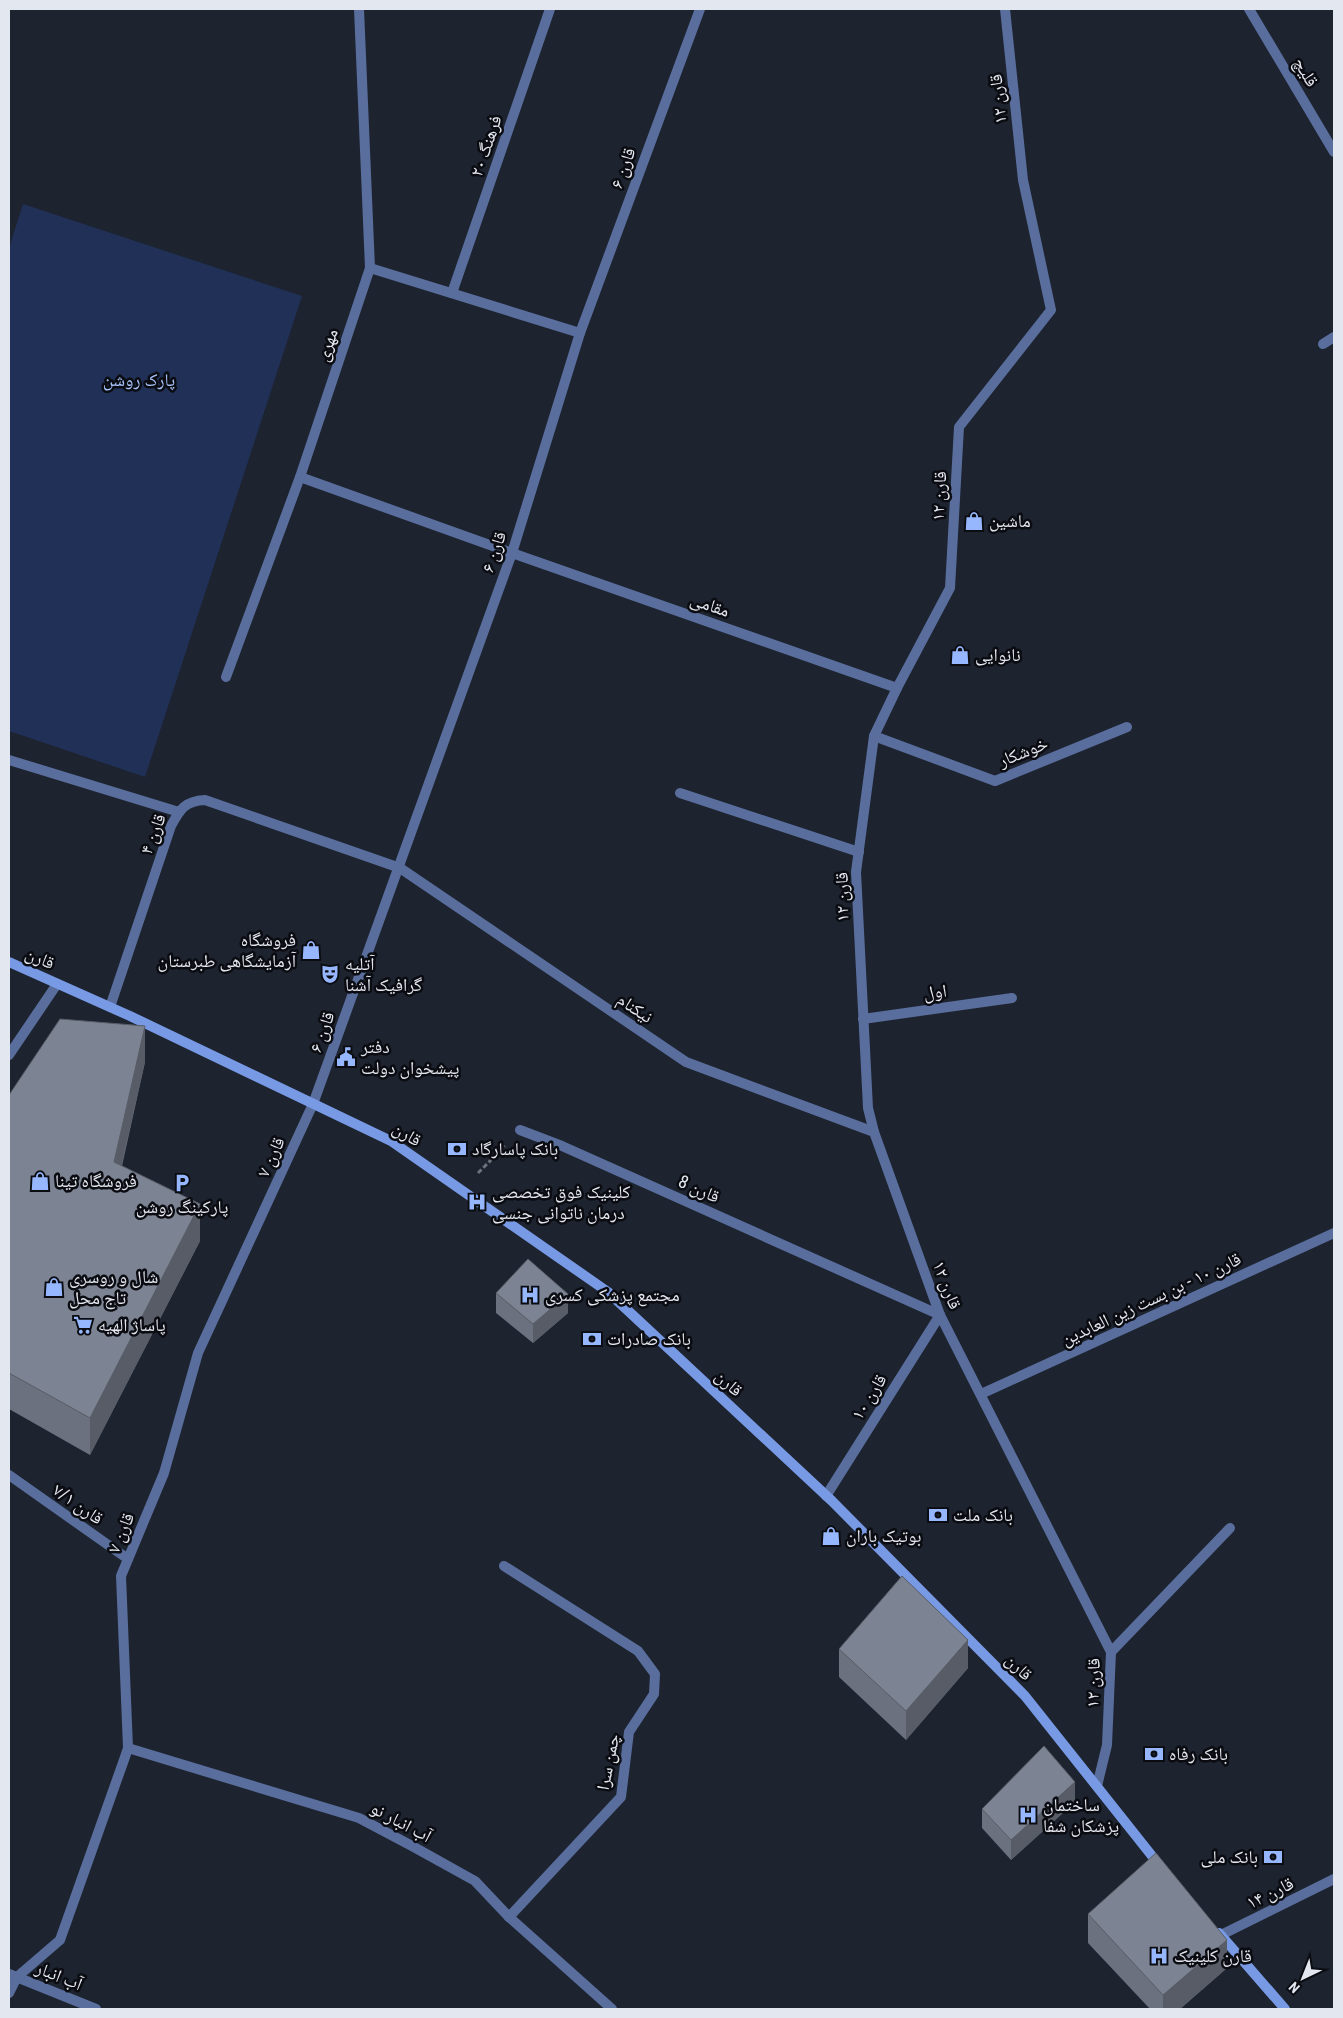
<svg xmlns="http://www.w3.org/2000/svg" width="1343" height="2018" font-family="'Roboto Condensed','Noto Naskh Arabic',sans-serif">
<style>
.green{fill:#203056}
.lines{fill:none;stroke-linecap:round;stroke-linejoin:round}
.path{stroke:#6d727c;stroke-width:3;stroke-dasharray:5 2.5;stroke-linecap:butt}
.service{stroke:#596e9d;stroke-width:10}
.minor{stroke:#596e9d;stroke-width:10}
.secondary{stroke:#7899e4;stroke-width:10}
.wall{fill:#6b717e}
.shaded-wall{fill:#575c66}
.building{fill:#7c8392;stroke:#575c66}
.labels{text-anchor:middle;stroke-width:5;stroke-linejoin:round;paint-order:stroke}
.street-label{font-size:18px;fill:#e3e7ef;stroke:#0a0c11}
.park-label{font-size:18px;fill:#a8c2fa;stroke:#0a0c11}
.poi-label{font-size:18px;fill:#e3e7ef;stroke:#0a0c11;text-anchor:start}
</style>
<rect width="100%" height="100%" fill="#1d232f"/>
<!-- green -->
<path class="green" d="M23,204L302,296L145,777L9,731V248Z"/>
<g class="lines">
<!-- path -->
<path class="path" d="M478,1173L505,1146"/>
<!-- service -->
<g class="service">
<path d="M300,477L512,553"/>
<path d="M9,1475L128,1559"/>
</g>
<!-- minor -->
<g class="minor">
<path d="M1005,9L1023,180L1051,310L959,427L950,588L897,688L874,736L856,872L868,1108L874,1132L940,1315L1111,1652L1107,1745L1097,1786"/>
<path d="M1249,9L1334,152"/>
<path d="M370,268L580,333"/>
<path d="M452,293L550,9"/>
<path d="M1323,344L1334,337"/>
<path d="M512,553L897,688"/>
<path d="M226,677L300,477L370,268L359,9"/>
<path d="M874,736L995,781L1127,727"/>
<path d="M9,760L179,812"/>
<path d="M680,793L859,852"/>
<path d="M110,1007L171,826C180,809 185,801 205,800L400,868L686,1062L874,1132"/>
<path d="M863,1019L1012,998"/>
<path d="M9,1055L57,984"/>
<path d="M520,1130L562,1146L940,1315"/>
<path d="M981,1394L1334,1233"/>
<path d="M826,1496L940,1315"/>
<path d="M504,1566L638,1651L655,1674L654,1694L629,1732L621,1797L509,1917"/>
<path d="M1111,1652L1230,1528"/>
<path d="M128,1748L359,1818L412,1846L475,1881L509,1917L612,2009"/>
<path d="M1221,1935L1334,1879"/>
<path d="M9,1974L96,2009"/>
<path d="M9,1993L17,1977L60,1940L125,1757L128,1748L121,1576L164,1473L198,1353L313,1104L512,553L580,333L700,9"/>
</g>
<!-- secondary -->
<g class="secondary">
<path d="M9,962L130,1016L391,1141L608,1292L832,1501L1025,1696L1160,1866"/>
<path d="M1219,1933L1285,2009"/>
</g>
</g>
<!-- wall -->
<g class="wall">
<path d="M145,1062L122,1166L200,1241L90,1455L9,1409V1095Z"/>
<path d="M496,1293L568,1313L533,1343L496,1313Z"/>
<path d="M839,1649L968,1668L906,1740L839,1677Z"/>
<path d="M1075,1802L1011,1860L982,1828V1809Z"/>
<path d="M1088,1914L1227,1968L1180,2009H1150L1088,1943Z"/>
</g>
<!-- shaded-wall -->
<g class="shaded-wall">
<path d="M145,1026V1062L114,1198V1162Z"/>
<path d="M200,1204V1241L90,1455V1418Z"/>
<path d="M568,1294V1313L533,1343V1324Z"/>
<path d="M968,1640V1668L906,1740V1711Z"/>
<path d="M1075,1782V1802L1011,1860V1840Z"/>
<path d="M1227,1940V1968L1180,2009H1163V1995Z"/>
</g>
<!-- building -->
<g class="building">
<path d="M60,1019L145,1026L114,1162L200,1204L90,1418L9,1373V1095Z"/>
<path d="M528,1259L568,1294L533,1324L496,1293Z"/>
<path d="M902,1576L968,1640L906,1711L839,1649Z"/>
<path d="M1044,1746L1075,1782L1011,1840L982,1809Z"/>
<path d="M1156,1853L1227,1940L1163,1995L1088,1914Z"/>
</g>
<!-- icons -->
<defs>
<g id="shop-bare" transform="scale(1.5)"><path d="M-5-2.5h2.3a2.7 3.5 0 0 1 5.4 0H5L5.5 6h-11ZM-1.5-2.5h3a1.5 2.3 0 0 0-3 0Z" fill="#96b6fd" stroke="#0a0c11" stroke-width="2.5" paint-order="stroke"/></g>
<g id="theatre-bare" transform="scale(1.5)"><path d="M-5-5.5Q0-4 5-5.5V0Q5 5 0 6Q-5 5-5 0ZM-3.3-2.5H-1v1.5H-3.3ZM1-2.5H3.3v1.5H1ZM-2.8 1Q0 5.5 2.8 1Z" fill="#96b6fd" stroke="#0a0c11" stroke-width="2.5" paint-order="stroke"/></g>
<g id="civic-bare" transform="scale(1.5)"><path d="M-.6-6.5H3V-4.5H.6V-3L4-1V1h2V6H-6V1h2V-1L-.6-3ZM-1.2 2.5V6h2.4V2.5Z" fill="#96b6fd" stroke="#0a0c11" stroke-width="2.5" paint-order="stroke"/></g>
<g id="bank-bare" transform="scale(1.5)"><path d="M-6-4H6V4H-6ZM0-2.3a2.3 2.3 0 1 0 0 4.6a2.3 2.3 0 1 0 0-4.6Z" fill="#96b6fd" stroke="#0a0c11" stroke-width="2.5" paint-order="stroke"/></g>
<g id="parking-bare" transform="scale(1.5)"><path d="M-3.5-5.5H1a3.5 3.5 0 0 1 0 7H-1V5.5H-3.5ZM-1-3.4V-.6H.8a1.4 1.4 0 0 0 0-2.8Z" fill="#96b6fd" stroke="#0a0c11" stroke-width="2.5" paint-order="stroke"/></g>
<g id="hospital-bare" transform="scale(1.5)"><path d="M-5-5h3v3.5h4V-5h3V5h-3V1.5h-4V5h-3Z" fill="#96b6fd" stroke="#0a0c11" stroke-width="2.5" paint-order="stroke"/></g>
<g id="supermarket-bare" transform="scale(1.5)"><path d="M-6-5.5h2.5l.6 2H6L4.5 2H-2.5L-4.4-4H-6ZM-1.5 3.2a1.3 1.3 0 1 0 .1 0ZM3 3.2a1.3 1.3 0 1 0 .1 0Z" fill="#96b6fd" stroke="#0a0c11" stroke-width="2.5" paint-order="stroke"/></g>
</defs>
<g fill-rule="evenodd">
<use href="#shop-bare" x="974" y="521"/>
<use href="#shop-bare" x="960" y="655"/>
<use href="#shop-bare" x="311" y="950"/>
<use href="#theatre-bare" x="330" y="974"/>
<use href="#civic-bare" x="346" y="1057"/>
<use href="#bank-bare" x="457" y="1149"/>
<use href="#shop-bare" x="40" y="1181"/>
<use href="#parking-bare" x="182" y="1183"/>
<use href="#hospital-bare" x="477" y="1202"/>
<use href="#shop-bare" x="54" y="1287"/>
<use href="#hospital-bare" x="530" y="1295"/>
<use href="#supermarket-bare" x="83" y="1325"/>
<use href="#bank-bare" x="592" y="1339"/>
<use href="#bank-bare" x="938" y="1515"/>
<use href="#shop-bare" x="831" y="1536"/>
<use href="#bank-bare" x="1154" y="1754"/>
<use href="#hospital-bare" x="1028" y="1815"/>
<use href="#bank-bare" x="1273" y="1857"/>
<use href="#hospital-bare" x="1159" y="1956"/>
</g>
<g class="labels">
<!-- street labels -->
<g class="street-label">
<text transform="translate(1306 72) rotate(59)" y="6">قلیچ</text>
<text transform="translate(998 99) rotate(-96)" y="6">قارن ۱۲</text>
<text transform="translate(486 146) rotate(-71)" y="6">فرهنگ ٢٠</text>
<text transform="translate(623 168) rotate(-70)" y="6">قارن ۶</text>
<text transform="translate(327 345) rotate(-71)" y="6">مهری</text>
<text transform="translate(939 496) rotate(-87)" y="6">قارن ۱۲</text>
<text transform="translate(494 552) rotate(-71)" y="6">قارن ۶</text>
<text transform="translate(710 605) rotate(19)" y="6">مقامی</text>
<text transform="translate(1023 752) rotate(-22)" y="6">خوشکار</text>
<text transform="translate(153 834) rotate(-69)" y="6">قارن ۴</text>
<text transform="translate(842 897) rotate(-91)" y="6">قارن ۱۲</text>
<text transform="translate(40 958) rotate(24)" y="6">قارن</text>
<text transform="translate(935 992) rotate(-8)" y="6">اول</text>
<text transform="translate(635 1008) rotate(34)" y="6">نیکنام</text>
<text transform="translate(322 1032) rotate(-70)" y="6">قارن ۶</text>
<text transform="translate(407 1134) rotate(32)" y="6">قارن</text>
<text transform="translate(271 1157) rotate(-65)" y="6">قارن ٧</text>
<text transform="translate(699 1189) rotate(24)" y="6">قارن 8</text>
<text transform="translate(947 1285) rotate(69)" y="6">قارن ۱۲</text>
<text transform="translate(1151 1299) rotate(-25)" y="6">قارن ۱۰ - بن بست زین العابدین</text>
<text transform="translate(729 1383) rotate(43)" y="6">قارن</text>
<text transform="translate(869 1397) rotate(-58)" y="6">قارن ١٠</text>
<text transform="translate(78 1504) rotate(35)" y="6">قارن ۷/۱</text>
<text transform="translate(121 1533) rotate(-67)" y="6">قارن ٧</text>
<text transform="translate(1019 1667) rotate(45)" y="6">قارن</text>
<text transform="translate(1093 1683) rotate(-88)" y="6">قارن ۱۲</text>
<text transform="translate(608 1762) rotate(-79)" y="6">چمن سرا</text>
<text transform="translate(401 1822) rotate(28)" y="6">آب انبار نو</text>
<text transform="translate(1270 1893) rotate(-26)" y="6">قارن ۱۴</text>
<text transform="translate(59 1976) rotate(22)" y="6">آب انبار</text>
</g>
<!-- park labels -->
<g class="park-label">
<text x="139" y="386">پارک روشن</text>
</g>
<!-- poi labels -->
<g class="poi-label">
<text x="989" y="527">ماشین</text>
<text x="975" y="661">نانوایی</text>
<text x="296" y="946" text-anchor="end">فروشگاه<tspan x="296" dy="21">آزمایشگاهی طبرستان</tspan></text>
<text x="345" y="970">آتلیه<tspan x="345" dy="21">گرافیک آشنا</tspan></text>
<text x="361" y="1053">دفتر<tspan x="361" dy="21">پیشخوان دولت</tspan></text>
<text x="472" y="1155">بانک پاسارگاد</text>
<text x="55" y="1187">فروشگاه تینا</text>
<text x="492" y="1198">کلینیک فوق تخصصی<tspan x="492" dy="21">درمان ناتوانی جنسی</tspan></text>
<text x="182" y="1213" text-anchor="middle">پارکینگ روشن</text>
<text x="69" y="1283">شال و روسری<tspan x="69" dy="21">تاج محل</tspan></text>
<text x="545" y="1301">مجتمع پزشکی کسری</text>
<text x="98" y="1331">پاساژ الهیه</text>
<text x="607" y="1345">بانک صادرات</text>
<text x="953" y="1521">بانک ملت</text>
<text x="846" y="1542">بوتیک باران</text>
<text x="1169" y="1760">بانک رفاه</text>
<text x="1043" y="1811">ساختمان<tspan x="1043" dy="21">پزشکان شفا</tspan></text>
<text x="1258" y="1863" text-anchor="end">بانک ملی</text>
<text x="1174" y="1962">قارن کلینیک</text>
</g>
</g>
<!-- border -->
<rect width="1343" height="2018" fill="none" stroke="#e3e7ef" stroke-width="20"/>
<!-- north arrow -->
<g transform="translate(1303 1978) rotate(223)" stroke="#0a0c11" stroke-width="4" paint-order="stroke">
<path d="M0-4L9 19L0 12L-9 19Z" fill="#e3e7ef"/>
<text y="-8" font-size="14" font-weight="bold" text-anchor="middle" fill="#e3e7ef">N</text>
</g>
</svg>
